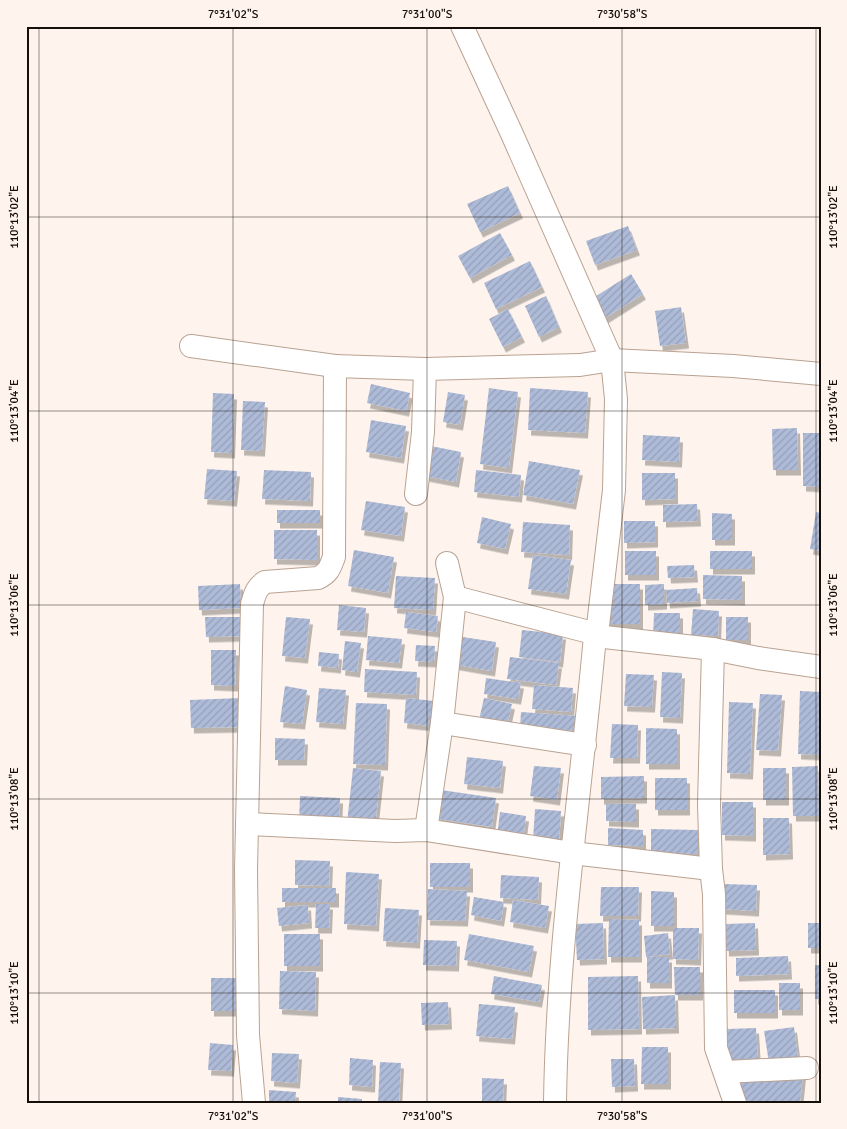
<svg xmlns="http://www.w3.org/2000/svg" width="847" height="1129" font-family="Signika,sans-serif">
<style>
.building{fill:url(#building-hatch);filter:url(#shadow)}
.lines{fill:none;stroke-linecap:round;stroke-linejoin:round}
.minor-casing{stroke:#b9a292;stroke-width:24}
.minor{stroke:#fff;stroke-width:22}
.ticks{fill:none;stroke:#160e09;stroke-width:1;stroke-opacity:0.45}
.neatline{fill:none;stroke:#160e09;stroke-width:2}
.ticks-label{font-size:12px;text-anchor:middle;fill:#160e09}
</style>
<defs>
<pattern id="building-hatch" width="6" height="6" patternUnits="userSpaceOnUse" patternTransform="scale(1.25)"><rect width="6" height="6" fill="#aebbd8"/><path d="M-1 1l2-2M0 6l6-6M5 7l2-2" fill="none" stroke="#95a0b8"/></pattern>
<filter id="shadow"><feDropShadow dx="3" dy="5.5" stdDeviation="0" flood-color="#0004"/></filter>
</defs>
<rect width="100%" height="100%" fill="#fef4ed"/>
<!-- building -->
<g class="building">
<path d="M508,186L520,213L480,232L467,204Z"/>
<path d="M628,226L637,250L595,265L586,241Z"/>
<path d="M500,233L512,255L470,278L458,256Z"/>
<path d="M530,261L542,287L496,309L484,283Z"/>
<path d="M631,274L643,294L605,318L593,298Z"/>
<path d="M546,296L559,327L539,337L525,306Z"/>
<path d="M681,307L686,343L660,346L655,311Z"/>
<path d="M508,309L522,337L503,347L489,319Z"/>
<path d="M371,384L410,393L406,411L367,403Z"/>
<path d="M489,388L518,392L509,468L480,464Z"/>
<path d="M530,388L588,392L585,433L528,430Z"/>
<path d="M448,392L465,395L460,425L443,422Z"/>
<path d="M213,393L234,394L232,453L211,452Z"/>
<path d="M243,401L265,402L262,451L241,450Z"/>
<path d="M371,420L406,426L401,458L366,452Z"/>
<path d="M797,428L798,470H773L772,429Z"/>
<path d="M803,433H821V487L803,486Z"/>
<path d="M643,435L680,437L679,462L642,460Z"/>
<path d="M431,446L461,452L456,482L425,476Z"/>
<path d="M529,461L580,470L573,504L523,495Z"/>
<path d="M207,469L237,471L234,501L204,499Z"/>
<path d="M264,470L311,472L310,501L262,499Z"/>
<path d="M476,470L521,475L519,497L474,492Z"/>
<path d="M642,473H675V499L642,500Z"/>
<path d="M366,501L405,507L401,536L361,530Z"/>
<path d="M697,504L698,521L663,522V505Z"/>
<rect x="277" y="510" width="43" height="13"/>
<path d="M816,512L821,513V551L810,549Z"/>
<path d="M712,513L732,514V540H712Z"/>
<path d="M482,517L511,524L505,549L477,543Z"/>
<path d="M624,521H655V542L624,543Z"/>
<path d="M523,522L570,525L569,555L521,552Z"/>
<path d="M274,530H317V560L274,559Z"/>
<path d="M354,550L394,557L388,593L348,586Z"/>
<rect x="625" y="551" width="31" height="24"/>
<rect x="710" y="551" width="42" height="18"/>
<path d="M533,555L571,560L566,594L528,589Z"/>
<path d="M694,565L695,577L668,578L667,566Z"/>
<path d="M703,575L742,576V600L703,599Z"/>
<path d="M396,576L435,578L433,610L394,608Z"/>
<path d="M240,584L241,608L199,610L198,586Z"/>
<rect x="607" y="584" width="33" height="40"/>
<path d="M664,584V604L645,605V585Z"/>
<path d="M697,588L698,601L667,603L666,590Z"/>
<path d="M339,605L366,608L364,632L337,630Z"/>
<path d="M693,609L719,611L718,636L691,635Z"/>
<path d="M406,612L438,616L436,632L404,628Z"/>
<path d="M654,613H680V638H653Z"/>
<path d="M205,617H244V636L206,637Z"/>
<path d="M286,617L310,619L305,658L282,656Z"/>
<rect x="726" y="617" width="22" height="23"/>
<path d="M522,630L563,634L560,662L519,657Z"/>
<path d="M368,636L402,639L399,663L366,660Z"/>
<path d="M456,636L496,642L492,671L452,664Z"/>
<path d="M345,641L361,643L357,672L342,670Z"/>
<path d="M416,645L435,646L434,662L415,661Z"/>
<path d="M211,650H236L235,686L211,685Z"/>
<path d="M319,652L339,654L338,668L318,666Z"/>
<path d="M510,657L559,663L556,685L507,679Z"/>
<path d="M365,669L417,672L416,695L364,692Z"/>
<path d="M662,672L682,673L680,718L660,717Z"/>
<path d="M626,674L654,675L652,707L624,706Z"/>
<path d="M486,678L521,683L518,699L484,694Z"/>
<path d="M534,685L573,688L571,712L532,709Z"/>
<path d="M285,686L307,690L302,724L280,722Z"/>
<path d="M319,688L346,690L343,724L316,722Z"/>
<path d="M800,691L821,692V755L798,754Z"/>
<path d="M760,694L782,695L778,751L756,750Z"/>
<path d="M240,698L241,727L191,728L190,700Z"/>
<path d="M406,698L434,701L431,726L404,723Z"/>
<path d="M484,698L512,704L507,726L479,720Z"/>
<path d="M729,702L753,703L750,774L727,773Z"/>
<path d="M356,703L387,704L385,765L353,764Z"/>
<path d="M521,712L577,716L576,731L520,727Z"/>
<path d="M612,724L638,725L637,758H610Z"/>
<path d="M646,728L677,729V764H646Z"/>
<path d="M275,738L305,739L304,760H275Z"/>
<path d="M467,757L503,761L500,788L464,784Z"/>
<path d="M534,766L561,768L557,800L530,796Z"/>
<path d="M818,766L819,816H793L792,767Z"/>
<path d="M353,768L381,771L375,826L347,823Z"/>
<rect x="763" y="768" width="23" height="32"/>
<path d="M644,776V798L601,799V777Z"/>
<rect x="655" y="778" width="32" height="32"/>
<path d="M441,790L496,798L492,827L437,819Z"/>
<path d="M300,796L340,798L339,824L299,822Z"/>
<path d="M722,802H753V836L722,835Z"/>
<path d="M606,804H636V822L606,821Z"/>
<path d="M535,809L561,811L559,842L533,840Z"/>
<path d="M500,812L526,816L523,839L497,836Z"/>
<path d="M763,818H789L790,854L763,855Z"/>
<path d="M608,828L643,830V846L608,845Z"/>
<path d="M651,829L698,830V854L651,853Z"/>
<path d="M295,860L330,861L329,886L295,885Z"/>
<rect x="430" y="863" width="40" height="24"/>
<path d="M346,872L379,874L376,926L344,924Z"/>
<path d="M501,875L539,877L538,900L500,898Z"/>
<path d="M723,884L757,885L756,911L722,909Z"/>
<path d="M601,887H639L638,916H600Z"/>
<rect x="282" y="888" width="54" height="14"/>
<path d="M428,889L467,891L465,921L427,920Z"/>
<path d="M651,891L674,892V926H651Z"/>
<path d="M474,897L504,902L501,921L471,915Z"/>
<path d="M513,900L549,906L545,928L510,922Z"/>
<path d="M316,904H330L329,928H315Z"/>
<path d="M308,905L309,923L279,926L277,908Z"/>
<path d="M385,908L419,910L417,943L383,941Z"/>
<path d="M609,919L639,920V957H608Z"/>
<path d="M603,923L604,959L577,960L575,924Z"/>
<path d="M755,923L756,950L726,951L725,924Z"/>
<rect x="808" y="923" width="13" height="25"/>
<path d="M673,928H699L698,960L673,959Z"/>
<path d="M668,933L670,954L646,957L644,936Z"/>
<rect x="284" y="934" width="36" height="32"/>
<path d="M469,934L534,946L529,972L464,960Z"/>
<path d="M424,940L457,941L456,966L423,965Z"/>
<path d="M788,956L789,974L736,976V958Z"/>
<rect x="647" y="957" width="22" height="26"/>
<rect x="815" y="965" width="6" height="34"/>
<path d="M674,967H700V995H675Z"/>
<path d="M280,971L316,972L315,1011L279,1009Z"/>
<path d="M494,976L542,985L539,1002L491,994Z"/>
<path d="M638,976L639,1029L588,1030V977Z"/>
<rect x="211" y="978" width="25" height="33"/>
<rect x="779" y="983" width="21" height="27"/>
<rect x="734" y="990" width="41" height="23"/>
<path d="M675,995L676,1028L643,1029L642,997Z"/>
<path d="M448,1002L449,1024L422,1025L421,1003Z"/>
<path d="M479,1004L515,1007L512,1039L476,1036Z"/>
<path d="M794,1027L798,1060L769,1063L764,1031Z"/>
<path d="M756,1028L758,1061L728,1062L727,1029Z"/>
<path d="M210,1043L233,1045L231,1071L208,1070Z"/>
<path d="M642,1047H668V1084H641Z"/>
<path d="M272,1053L299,1054L297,1083L271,1081Z"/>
<path d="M350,1058L373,1060L372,1087L349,1085Z"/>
<path d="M611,1059H634L635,1086L612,1087Z"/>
<path d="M380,1062L401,1063L399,1103H378Z"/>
<path d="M803,1073L800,1103H741L738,1077Z"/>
<path d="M482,1078L504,1079L503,1103H482Z"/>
<path d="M269,1090L296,1092L295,1103H269Z"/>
<path d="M338,1097L362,1099V1103H338Z"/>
</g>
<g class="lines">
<!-- minor casing -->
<g class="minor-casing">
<g id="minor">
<path d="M462,26L512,134L612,360L616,399L614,490L597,634L595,636C581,791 557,947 555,1103"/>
<path d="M191,346L335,366"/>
<path d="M416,494L423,432L425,369"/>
<path d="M447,563L455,597"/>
<path d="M595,636L713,649L758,658L821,667"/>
<path d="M713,649L709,805L711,869L714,894L716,1048L735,1103"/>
<path d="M442,723L585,745"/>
<path d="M247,824L395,831L426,830L572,853L711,869"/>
<path d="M426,830L442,723L455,597L597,634"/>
<path d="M725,1072L807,1068"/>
<path d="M254,1103L248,1035L246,870L252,604C255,594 256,588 265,582L318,578C329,573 330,567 334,557L335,366L425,369L580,365L612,360L733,366L821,374"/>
</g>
</g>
<!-- minor -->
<use href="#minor" class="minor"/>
</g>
<!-- ticks -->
<path class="ticks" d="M39,26V1103M233,26V1103M427,26V1103M622,26V1103M816,26V1103M26,217H821M26,411H821M26,605H821M26,799H821M26,993H821"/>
<!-- border -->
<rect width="847" height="1129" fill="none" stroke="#fef4ed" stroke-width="55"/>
<rect x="28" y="28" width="792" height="1074" class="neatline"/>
<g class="ticks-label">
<text x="233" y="18">7°31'02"S</text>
<text x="427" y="18">7°31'00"S</text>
<text x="622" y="18">7°30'58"S</text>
<text transform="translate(833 217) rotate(-90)" y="4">110°13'02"E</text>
<text transform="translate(14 217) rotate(-90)" y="4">110°13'02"E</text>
<text transform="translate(833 411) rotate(-90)" y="4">110°13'04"E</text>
<text transform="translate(14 411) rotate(-90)" y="4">110°13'04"E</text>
<text transform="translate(833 605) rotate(-90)" y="4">110°13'06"E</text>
<text transform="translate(14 605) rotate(-90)" y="4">110°13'06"E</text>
<text transform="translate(833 799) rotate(-90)" y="4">110°13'08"E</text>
<text transform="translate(14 799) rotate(-90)" y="4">110°13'08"E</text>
<text transform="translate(833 993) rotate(-90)" y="4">110°13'10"E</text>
<text transform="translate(14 993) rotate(-90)" y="4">110°13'10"E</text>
<text x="233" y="1120">7°31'02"S</text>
<text x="427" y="1120">7°31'00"S</text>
<text x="622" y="1120">7°30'58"S</text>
</g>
</svg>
